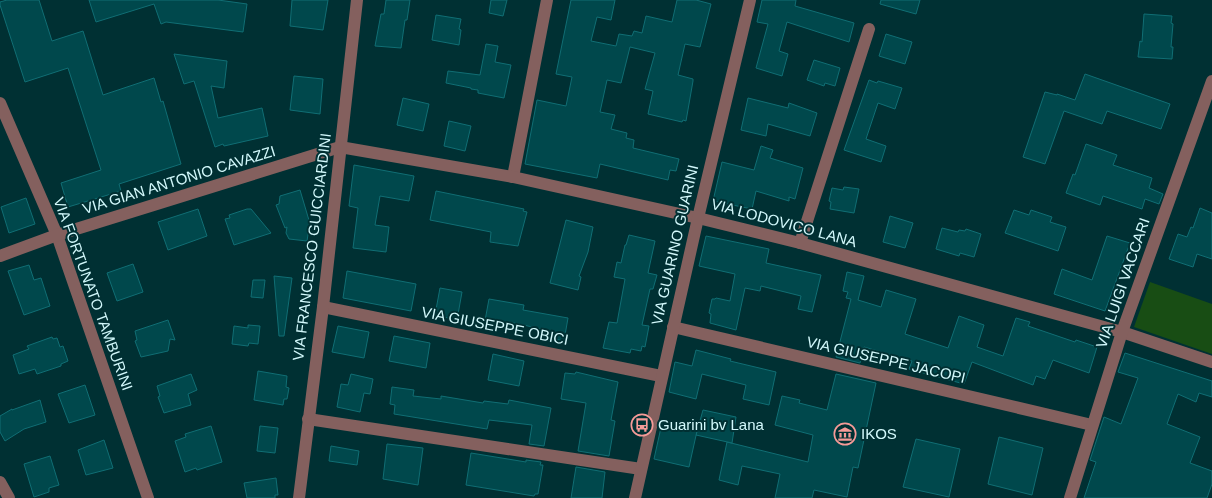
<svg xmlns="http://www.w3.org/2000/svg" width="1212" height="498" font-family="Arial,sans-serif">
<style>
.green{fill:#184d14}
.building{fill:#00484c;stroke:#106e74}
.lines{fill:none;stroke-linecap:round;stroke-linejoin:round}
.minor{stroke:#84605e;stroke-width:12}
.labels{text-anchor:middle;stroke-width:4;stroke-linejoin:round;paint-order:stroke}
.street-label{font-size:15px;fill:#d3f9fc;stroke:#003033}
.poi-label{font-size:15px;fill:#d3f9fc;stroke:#003033;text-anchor:start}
</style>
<rect width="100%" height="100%" fill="#003033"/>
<!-- green -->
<path class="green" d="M1150,282L1212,304V354L1134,327Z"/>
<!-- building -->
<g class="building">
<path d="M7,0H39L52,41L83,31L103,95L154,78L161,102L163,101L181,164L119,184L121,191L68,207L61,183L101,170L68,68L25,82L0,5V2Z"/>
<path d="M89,0H218L247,4L243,32L166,22L161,24L154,4L96,22Z"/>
<path d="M292,0H328L323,30L290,26Z"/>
<path d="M386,0H410L407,20H405L401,48L375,46L381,14H384Z"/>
<path d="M491,0H507L503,16L489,13Z"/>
<path d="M571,0H615L611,20L597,17L591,41L616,46L619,34L632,36L634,31L642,33L646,16L672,22L677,0H696L711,4L700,47L685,44L678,75L693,79V81L686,121L683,120L682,122L648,114L653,91L645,89L655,53L630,47L621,83L607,80L600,112L615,115L611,129L627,133L626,138L634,140L633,148L679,159L676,171L670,170L668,180L600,164L597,178L525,164L537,100L566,106L572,77L556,74Z"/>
<path d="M762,0H796L795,6L854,23L849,42L787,22L779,51L788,54L782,76L756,68L768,24L757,22Z"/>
<path d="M881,0H920L916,14L880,4Z"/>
<path d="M1144,14L1172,16L1171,23L1173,24L1171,47H1173L1172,59L1138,57L1140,41L1142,42Z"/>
<path d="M436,15L461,19L459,29L461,30L459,45L432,40Z"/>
<path d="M886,34L912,42L905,64L879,56Z"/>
<path d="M486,44L498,46L495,62L511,65L504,98L478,93V90L471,89V88L446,83L448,71L480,75Z"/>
<path d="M174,54L227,61L224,88L211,86L218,118L262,108L268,136L224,146L223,144L215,147L194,81L184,84Z"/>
<path d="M814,60L840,68L835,86L825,83L824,86L807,80Z"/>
<path d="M1085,74L1170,104L1161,129L1107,111L1102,124L1064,111L1045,164L1023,157L1045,92L1057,95V94L1075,100Z"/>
<path d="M294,76L323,79L320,114L290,110Z"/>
<path d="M869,80L877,83L878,81L902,88L895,109L878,103L866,139L886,146L881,162L844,150Z"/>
<path d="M403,98L429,104L423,131L397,125Z"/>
<path d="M748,98L788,108L789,103L817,113L810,136L768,124L766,136L741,130Z"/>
<path d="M449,121L471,126L465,151L444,146Z"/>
<path d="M1086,144L1117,155L1113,165L1152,178L1149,188L1163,194L1159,204L1145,199L1142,209L1103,196L1100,205L1066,193L1073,174L1075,175Z"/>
<path d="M761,146L773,150L770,158L803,168L795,199L789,197V201L756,191L752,209L713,201L722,162L754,170Z"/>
<path d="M354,165L414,176L409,201L380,196L375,225L389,227L386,252L353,248L358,208L349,206Z"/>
<path d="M844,187L859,189L854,213L830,209L831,202L829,201L832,188L843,190Z"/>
<path d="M300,190L311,227L309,228L307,241L289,239L286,233L287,227L285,228L276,205L279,204L280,196Z"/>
<path d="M436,191L524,209L523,211L527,212L518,246L490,242L491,232L430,220Z"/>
<path d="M26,198L35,224L9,233L1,207Z"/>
<path d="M1200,208L1212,213V259L1197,254L1193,267L1169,259L1178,234L1187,237L1191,227L1193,228Z"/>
<path d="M198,209L207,236L168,250L158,222Z"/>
<path d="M247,209H251L271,233L234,245L225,219L230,218L229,215Z"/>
<path d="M1014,210L1029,215L1031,210L1052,217L1050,222L1066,227L1058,251L1005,233Z"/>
<path d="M890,216L913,223L905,248L883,242Z"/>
<path d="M566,220L593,227L588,252L579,276L581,277L578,290L550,283Z"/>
<path d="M942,228L958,232L959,230L965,231L966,229L981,234L974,257L960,253L959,256L936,249Z"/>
<path d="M629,235L655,241L648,273L657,275L653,289H650L642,325L649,326L645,347L642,346L641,351L631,349L630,353L603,348L609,322L617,323L625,279L614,277L617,262L621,263L625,245H626Z"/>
<path d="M706,236L769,249L766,263L821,275L812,312L798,309L801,296L761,286L760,291L745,288L736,330L710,323L711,314L709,313L712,299H715L716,298L730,301L735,274L699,266Z"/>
<path d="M1107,236L1130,243L1105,311L1054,294L1062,269L1092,280Z"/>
<path d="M133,264L143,292L117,301L107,273Z"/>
<path d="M29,265L34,280L41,278L50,306L24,315L8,271Z"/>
<path d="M347,271L416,284L411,311L343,298Z"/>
<path d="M847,272L864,276L858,300L881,307L886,290L916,299L905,334L948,348L959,316L984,325L977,347L1003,356L1016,318L1030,322L1028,326L1075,342L1076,340L1097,347L1089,373L1053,360L1045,379L1036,376L1033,385L972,362L964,384L909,369L912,361L864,347L860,363L836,357L851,299L846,298L848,292L843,291Z"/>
<path d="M274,276L292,278L284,336H279Z"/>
<path d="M253,280H265L263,298L251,297Z"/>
<path d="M440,288L462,292L457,320L435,315Z"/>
<path d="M489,299L524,305L523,310L568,318L564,341L541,336L542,329L509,322V326L500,324L499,326H484Z"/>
<path d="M168,320L175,340L170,339L168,351L141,357L135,341L137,340L135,331Z"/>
<path d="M248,325L260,326L258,344L249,343L248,346L232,344L234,326L248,328Z"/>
<path d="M338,326L369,332L364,358L332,352Z"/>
<path d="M394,336L430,343L426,368L389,361Z"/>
<path d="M52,337L53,339L57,338L60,347L63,346L68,361L61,364V366L37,374L35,369L19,374L13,355L29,349L27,346Z"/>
<path d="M696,350L731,359L730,361L776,372L769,405L743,399L746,385L702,374L696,399L669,392L675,362L692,366Z"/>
<path d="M1125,353L1212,381V397L1199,393L1196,402L1178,394L1167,424L1200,437L1190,463L1212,471V484L1207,498H1084L1096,462L1090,460L1104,417L1121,424L1138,378L1118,372Z"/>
<path d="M493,354L524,361L519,386L488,380Z"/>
<path d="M258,371L287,376L286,387L289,388L287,399H284L283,405L254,400Z"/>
<path d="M576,372L618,382L611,420L615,421L609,456L578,451L586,403L561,399L565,373L575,374Z"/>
<path d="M191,374L197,390L188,394L191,405L164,413L158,397L160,396L157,386Z"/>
<path d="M351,374L373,379L370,394L364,393L360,412L337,407L341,384L348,385Z"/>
<path d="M836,374L876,383L858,468L853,467L847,497L814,490L812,498H775L780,474L742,466L738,485L719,480L727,442L808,462L813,435L775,425L782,396L800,400L799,403L827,410Z"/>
<path d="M85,385L95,415L69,423L58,394Z"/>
<path d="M392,387L414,390L413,396L441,399V396L483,403L484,401L508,404L509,400L551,408L544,446L529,444L532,425L489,420L487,429L394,414L395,405L390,404Z"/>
<path d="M40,400L46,422L24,429L5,441L0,432V416L12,409V410Z"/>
<path d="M703,410L736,417L732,443L696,435Z"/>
<path d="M662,423L697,431L689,467L654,459Z"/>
<path d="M211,426L222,462L197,470L196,468L185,472L175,441L186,437L185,434Z"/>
<path d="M260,426L278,428L275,453L257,451Z"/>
<path d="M999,437L1043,448L1032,495L988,484Z"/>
<path d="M916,439L960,449L949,497L903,487Z"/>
<path d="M104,440L113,468L86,475L78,450Z"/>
<path d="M387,444L423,448L418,485L383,479Z"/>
<path d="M331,446L359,451L357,465L329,461Z"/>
<path d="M471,453L526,462V460L541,462L540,465H543L538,494H535L534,496L466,485Z"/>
<path d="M50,456L59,485L49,488V492L34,497L24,464Z"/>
<path d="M576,467L605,472L602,498H571Z"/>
<path d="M276,478L278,495H275V498H247L244,483Z"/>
</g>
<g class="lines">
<!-- minor -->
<g class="minor">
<path d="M0,103L57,235L148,498"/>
<path d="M513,177L547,0"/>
<path d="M800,243L869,29"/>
<path d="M0,256L57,235L340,147L513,177L698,218L800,243L1122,332L1212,362"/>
<path d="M323,307L661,376"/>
<path d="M673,327L1092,425"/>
<path d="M308,419L641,469"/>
<path d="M0,482L9,498"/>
<path d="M299,498L323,307L357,0"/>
<path d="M635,498L698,218L750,0"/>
<path d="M1070,498L1122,332L1212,81"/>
</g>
</g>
<!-- icons -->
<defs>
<g id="bus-ring" transform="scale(1.125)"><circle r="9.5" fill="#003033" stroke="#f59b98" stroke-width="1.5"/><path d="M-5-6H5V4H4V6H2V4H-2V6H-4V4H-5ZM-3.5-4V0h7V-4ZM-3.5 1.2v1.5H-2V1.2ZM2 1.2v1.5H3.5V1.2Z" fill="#f59b98"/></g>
<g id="museum-ring" transform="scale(1.125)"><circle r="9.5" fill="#003033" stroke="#f59b98" stroke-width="1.5"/><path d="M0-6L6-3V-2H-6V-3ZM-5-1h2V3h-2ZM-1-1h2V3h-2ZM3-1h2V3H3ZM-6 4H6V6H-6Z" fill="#f59b98"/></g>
</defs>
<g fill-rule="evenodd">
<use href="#bus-ring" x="642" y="425"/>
<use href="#museum-ring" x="845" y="434"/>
</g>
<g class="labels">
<!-- street labels -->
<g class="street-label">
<text transform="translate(179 180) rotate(-17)" y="5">VIA GIAN ANTONIO CAVAZZI</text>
<text transform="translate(784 223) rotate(15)" y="5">VIA LODOVICO LANA</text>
<text transform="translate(675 245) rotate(-77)" y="5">VIA GUARINO GUARINI</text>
<text transform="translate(312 247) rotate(-83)" y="5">VIA FRANCESCO GUICCIARDINI</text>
<text transform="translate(1123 283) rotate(-71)" y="5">VIA LUIGI VACCARI</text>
<text transform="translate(93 294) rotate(70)" y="5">VIA FORTUNATO TAMBURINI</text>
<text transform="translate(495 326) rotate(11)" y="5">VIA GIUSEPPE OBICI</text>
<text transform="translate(886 360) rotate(13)" y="5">VIA GIUSEPPE JACOPI</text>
</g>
<!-- poi labels -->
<g class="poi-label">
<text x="658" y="430">Guarini bv Lana</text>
<text x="861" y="439">IKOS</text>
</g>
</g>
</svg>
